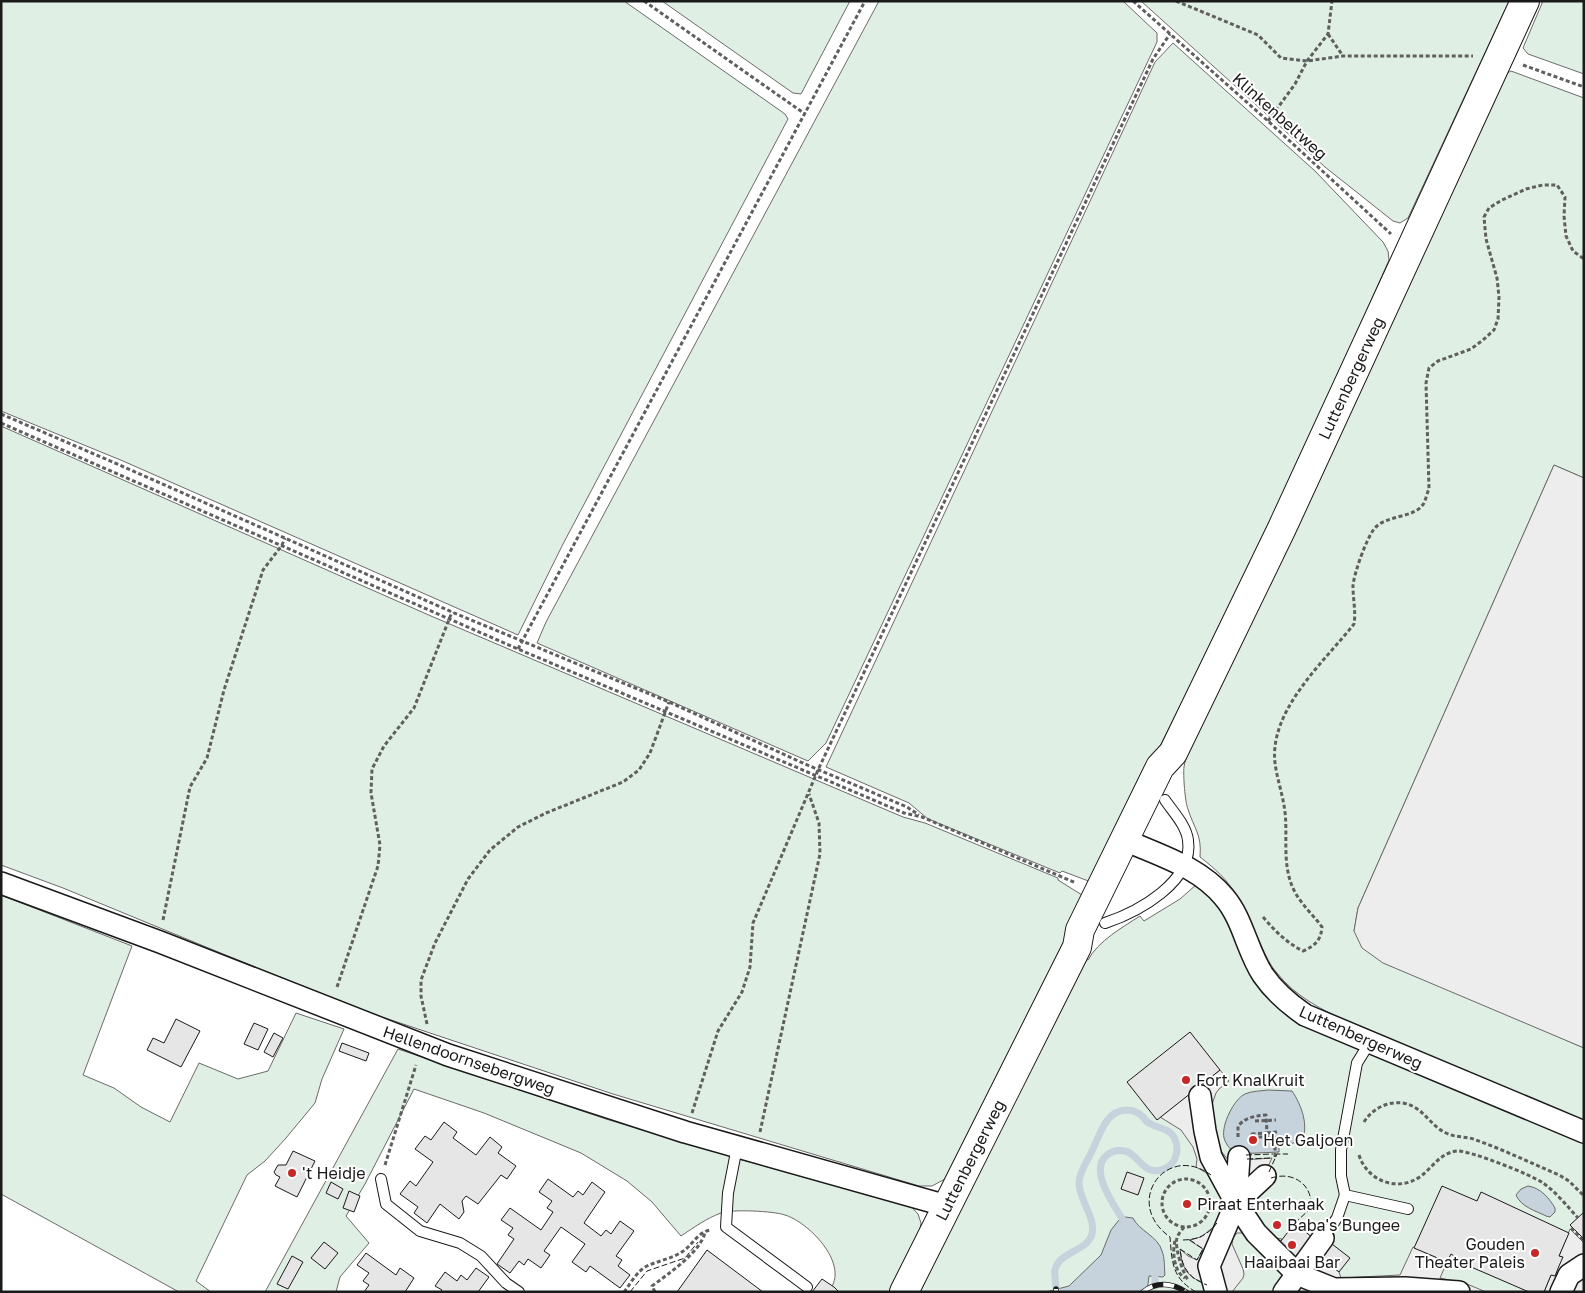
<svg xmlns="http://www.w3.org/2000/svg" width="1585" height="1293" font-family="'Golos Text',sans-serif">
<style>
.green{fill:#e0efe3;stroke:#6a6a6a}
.parking{fill:#ededed;stroke:#6a6a6a}
.water{fill:#c6d2dc;stroke:#6a6a6a}
.lines{fill:none;stroke-linecap:round;stroke-linejoin:round}
.stream{stroke:#c6d2dc;stroke-width:7}
.building{fill:#e6e6e6;stroke:#1a1a1a}
.lane-casing{stroke:#1a1a1a;stroke-width:12}
.street-casing{stroke:#1a1a1a;stroke-width:24}
.secondary-casing{stroke:#1a1a1a;stroke-width:30}
.path{stroke:#5f5f5f;stroke-width:3;stroke-dasharray:4 2.5;stroke-linecap:butt}
.lane{stroke:#fff;stroke-width:10}
.street{stroke:#fff;stroke-width:21}
.secondary{stroke:#fff;stroke-width:28}
.rail-casing{stroke:#1a1a1a;stroke-width:5.5}
.rail{stroke:#fff;stroke-width:4;stroke-dasharray:11;stroke-linecap:butt}
.fence{stroke:#1a1a1a;stroke-width:1;stroke-dasharray:6 2.5;stroke-linecap:butt}
.poi-dot{fill:#c62828;stroke:#fff;stroke-width:2}
.labels{text-anchor:middle;stroke-width:4;stroke-linejoin:round;paint-order:stroke}
.street-label{font-size:16px;fill:#1a1a1a;stroke:#fff}
.poi-label{font-size:16px;fill:#1a1a1a;stroke:#fff;text-anchor:start}
</style>
<rect width="100%" height="100%" fill="#fff"/>
<!-- green -->
<g class="green">
<path d="M1,1H624L785,114L788,119L563,544L518,635L123,461L1,411Z"/>
<path d="M662,1H850L801,94L793,93Z"/>
<path d="M879,1H1123L1157,33V42L826,743L808,761L537,643L546,622Z"/>
<path d="M1141,1H1509L1408,218L1400,223L1393,221L1325,167Z"/>
<path d="M1543,1H1584V74L1528,54L1523,48Z"/>
<path d="M1173,43L1315,171L1383,242L1388,251L1389,260C1297,471 1196,678 1091,882L1062,871L1060,873L928,819L909,803L826,767L1155,62Z"/>
<path d="M1511,71L1584,98V478L1554,465L1358,908L1354,931L1527,1023L1584,1048V1121L1349,1022C1322,1010 1296,997 1277,973C1268,963 1263,949 1257,936C1241,900 1233,882 1200,857C1202,834 1194,829 1188,809C1185,803 1183,774 1184,767C1185,757 1194,741 1199,731L1502,76Z"/>
<path d="M1,426L431,616L903,817L925,823L1058,878V880L1082,895V906L945,1179L932,1186H919L613,1094L373,1014L223,954L63,888L1,865Z"/>
<path d="M1197,884L1224,911L1260,983L1584,1142V1292H918L1085,959L1088,960C1098,941 1123,927 1140,916L1144,921L1180,899Z"/>
<path d="M1,895L132,946L83,1075L114,1088L141,1107L170,1122L199,1063L238,1079L268,1071L296,1013L344,1029L322,1079L315,1103L286,1138L265,1161L247,1175L196,1281L211,1292H179L1,1194Z"/>
<path d="M398,1049L606,1119L746,1161L818,1181L906,1201L918,1214L921,1223L920,1229L889,1292H832L831,1288C848,1262 808,1222 785,1215C774,1211 731,1209 721,1213C707,1218 693,1228 681,1236L652,1202L627,1181L581,1153L484,1113L414,1089L365,1184L346,1216L369,1243L340,1277L336,1292H265Z"/>
</g>
<!-- parking -->
<g class="parking">
<path d="M1554,465L1584,478V1048L1383,963L1362,948L1354,931L1358,908Z"/>
<path d="M1220,1070L1229,1081L1219,1089L1216,1093L1210,1110L1218,1147L1229,1161L1272,1158L1251,1202V1208L1254,1220L1276,1238L1282,1239L1277,1246L1323,1238L1332,1244L1321,1257L1339,1272L1341,1278L1400,1275L1413,1247L1447,1262L1440,1278L1467,1284L1486,1292H1273L1284,1274L1245,1233H1237L1233,1238L1232,1244L1243,1269L1244,1274L1243,1278L1232,1292H1207L1209,1285L1193,1278L1186,1271L1182,1262L1180,1249L1188,1256L1197,1260L1203,1249L1189,1240L1201,1237L1216,1225L1222,1209L1223,1201L1212,1176L1196,1167L1197,1159L1193,1147L1181,1130L1160,1117Z"/>
<path d="M1570,1229L1584,1243V1292H1544L1551,1275L1562,1257L1559,1256Z"/>
</g>
<!-- water -->
<g class="water">
<path d="M1268,1090L1292,1091C1301,1104 1310,1127 1301,1142L1279,1145V1152L1236,1154C1231,1150 1226,1145 1224,1138C1221,1125 1234,1099 1245,1094C1251,1091 1261,1091 1268,1090Z"/>
<path d="M1528,1186C1541,1188 1549,1198 1555,1208V1212L1550,1217L1546,1216C1536,1211 1521,1207 1516,1195L1521,1189Z"/>
<path d="M1125,1217L1133,1218C1139,1231 1158,1236 1162,1251C1165,1258 1164,1267 1165,1275L1163,1277L1149,1276L1147,1292H1046L1069,1286L1101,1255L1111,1230L1119,1220Z"/>
</g>
<g class="lines">
<!-- stream -->
<g class="stream">
<path d="M1155,1286V1269"/>
<path d="M1056,1289C1056,1283 1054,1276 1055,1270C1059,1251 1087,1252 1092,1234C1096,1217 1079,1200 1079,1183C1079,1172 1088,1160 1092,1151C1100,1135 1105,1111 1126,1110C1133,1110 1138,1112 1143,1117C1145,1120 1148,1123 1151,1124C1160,1129 1168,1128 1174,1137C1177,1143 1178,1149 1176,1155C1175,1161 1170,1167 1164,1169C1143,1177 1140,1155 1125,1151C1119,1150 1112,1151 1107,1155C1087,1171 1117,1209 1126,1225"/>
</g>
</g>
<!-- building -->
<g class="building">
<path d="M176,1019L200,1031L181,1067L147,1050L153,1038L164,1043Z"/>
<path d="M254,1023L268,1029L258,1050L244,1044Z"/>
<path d="M1190,1032L1220,1070L1157,1120L1127,1082Z"/>
<path d="M274,1033L283,1038L273,1057L264,1052Z"/>
<path d="M342,1043L369,1053L366,1061L339,1051Z"/>
<path d="M444,1122L457,1132L453,1138L476,1155L490,1137L502,1147L498,1153L516,1166L507,1179L501,1175L478,1204L466,1196L462,1201L464,1212L459,1219L440,1204L427,1223L414,1213L418,1207L400,1194L410,1181L416,1186L433,1162L415,1149L425,1136L431,1140Z"/>
<path d="M293,1151L315,1161L297,1197L275,1186L280,1177L276,1175L274,1172L278,1165H286Z"/>
<path d="M1127,1172L1144,1178L1138,1195L1121,1189Z"/>
<path d="M548,1179L573,1197L578,1191L583,1195L592,1182L605,1192L584,1223L601,1236L606,1230L611,1234L620,1221L634,1231L616,1256L622,1260L618,1266L630,1275L620,1288L590,1266L586,1272L572,1262L585,1244L561,1227L544,1251L550,1255L541,1268L528,1259L524,1265L519,1261L510,1273L497,1264L514,1239L508,1235L513,1228L501,1220L510,1208L541,1230L553,1212L547,1208L552,1201L539,1192Z"/>
<path d="M331,1182L343,1189L338,1199L326,1193Z"/>
<path d="M1442,1186L1477,1201L1481,1192L1569,1233L1559,1256L1563,1257L1559,1266L1555,1276L1551,1275L1544,1292H1529L1455,1260L1456,1257L1451,1254L1447,1262L1414,1248Z"/>
<path d="M349,1191L360,1196L354,1212L343,1208Z"/>
<path d="M1584,1212V1239L1570,1225Z"/>
<path d="M1295,1223L1314,1239L1296,1261L1277,1246Z"/>
<path d="M324,1242L338,1253L325,1269L311,1258Z"/>
<path d="M1332,1244L1350,1258L1339,1272L1321,1257Z"/>
<path d="M707,1250L763,1292H677Z"/>
<path d="M366,1253L396,1275L400,1268L414,1278L405,1292H364L369,1285L363,1281L369,1273L357,1265Z"/>
<path d="M292,1256L303,1262L288,1289L277,1284Z"/>
<path d="M476,1268L489,1277L478,1292H440L442,1290L435,1286L445,1272L457,1281L461,1275L467,1280Z"/>
<path d="M822,1279L834,1287L839,1292H812Z"/>
</g>
<g class="lines">
<!-- lane casing -->
<g class="lane-casing">
<g id="lane">
<path d="M1105,923C1138,912 1194,882 1188,840C1186,825 1173,812 1165,800"/>
<path d="M1370,1042L1357,1063L1341,1150V1176L1345,1195L1408,1209"/>
<path d="M737,1147L728,1193L726,1227L807,1287"/>
<path d="M381,1179L386,1204L420,1231L460,1243L481,1256L506,1283L519,1292"/>
<path d="M1323,1238L1337,1218L1345,1195"/>
</g>
</g>
<!-- street casing -->
<g class="street-casing">
<g id="street">
<path d="M1125,840C1160,856 1198,866 1224,897C1243,919 1247,951 1263,975C1274,991 1289,1004 1305,1015L1584,1132"/>
<path d="M1,883L160,942L448,1055L685,1132L947,1206"/>
<path d="M1200,1096L1205,1131L1211,1157L1236,1203L1256,1233L1297,1274L1334,1289L1405,1288L1459,1292"/>
<path d="M1231,1204L1236,1203L1265,1176"/>
<path d="M1216,1292L1209,1266L1236,1203L1239,1157"/>
<path d="M1284,1292L1323,1238"/>
<path d="M1561,1292L1569,1275L1584,1265"/>
</g>
</g>
<!-- secondary casing -->
<g class="secondary-casing">
<path id="secondary" d="M904,1292L1077,947L1080,930L1160,767L1173,753L1282,528L1525,1"/>
</g>
<!-- path -->
<g class="path">
<path d="M644,1L805,114"/>
<path d="M1133,1L1268,121L1391,234"/>
<path d="M1176,1L1258,35L1281,58L1307,61L1343,56H1473"/>
<path d="M1328,34L1343,56"/>
<path d="M1523,65L1584,87"/>
<path d="M1268,121L1295,84L1307,61L1328,34L1332,1"/>
<path d="M1,414L115,463L452,612L669,702L805,764L907,807L919,815"/>
<path d="M1,423L518,649L904,813L922,817L1076,883"/>
<path d="M518,649L865,1"/>
<path d="M1263,917C1275,931 1287,943 1303,951C1315,946 1321,940 1322,927C1314,916 1303,906 1296,894C1281,868 1288,839 1285,812C1283,795 1277,779 1275,763C1269,710 1324,662 1354,624C1356,612 1353,599 1353,586C1354,573 1366,540 1374,529C1386,514 1415,519 1424,503C1426,499 1427,493 1429,489L1426,383L1429,368L1438,361L1471,349L1483,340L1494,330L1498,319L1499,297L1497,278L1486,239L1484,217L1489,208L1502,200L1526,189L1543,185H1557L1565,197L1564,216L1566,236L1573,251L1584,259"/>
<path d="M163,920L190,787L207,758L224,690L263,570L282,545L285,538"/>
<path d="M337,987L378,866L380,845L371,793L372,769L384,746L414,708L452,612"/>
<path d="M427,1024L421,996V980L435,943L468,879L490,850L518,827L546,813L623,782L639,770L650,753L669,702"/>
<path d="M692,1113L718,1031L742,992L750,967L753,923L818,770L1153,59L1170,34"/>
<path d="M1255,1121L1276,1120"/>
<path d="M1364,1122C1372,1109 1387,1101 1403,1103C1424,1107 1429,1125 1446,1133C1456,1138 1467,1136 1476,1140C1504,1150 1531,1163 1559,1175L1569,1181L1584,1196"/>
<path d="M760,1132L820,854L819,823L809,794"/>
<path d="M1267,1133L1277,1132"/>
<path d="M1238,1137V1126C1246,1117 1255,1116 1266,1115L1267,1133L1252,1134V1137H1275V1157"/>
<path d="M1359,1155C1367,1181 1398,1193 1421,1176C1433,1167 1440,1153 1457,1151C1469,1150 1532,1175 1543,1183C1556,1192 1567,1206 1578,1218"/>
<path d="M385,1165L416,1065"/>
<circle cx="1186" cy="1203" r="24"/>
<path d="M1184,1227C1182,1230 1178,1234 1177,1238C1174,1245 1183,1275 1189,1281"/>
<path d="M1573,1228L1572,1229L1584,1241"/>
<path d="M1175,1241C1172,1252 1174,1272 1185,1278"/>
<path d="M624,1292C631,1283 637,1271 647,1266C658,1261 670,1259 680,1253C692,1247 696,1233 710,1230"/>
<path d="M655,1292L652,1286C668,1274 701,1252 705,1232"/>
</g>
<!-- lane -->
<use href="#lane" class="lane"/>
<!-- street -->
<use href="#street" class="street"/>
<!-- secondary -->
<use href="#secondary" class="secondary"/>
<!-- rail casing -->
<g class="rail-casing">
<g id="rail">
<path d="M1056,1289V1292"/>
<path d="M1143,1292C1156,1281 1173,1283 1186,1292"/>
</g>
</g>
<!-- rail -->
<use href="#rail" class="rail"/>
<!-- fence -->
<g class="fence">
<path d="M1246,1155L1273,1154"/>
<path d="M1247,1159L1272,1158"/>
<path d="M1269,1172L1277,1154H1288"/>
<path d="M1271,1178C1293,1171 1313,1184 1311,1208L1295,1223"/>
<path d="M1183,1240C1197,1240 1208,1235 1217,1223"/>
<path d="M1190,1240L1203,1249L1197,1260L1180,1249C1182,1268 1189,1278 1207,1285"/>
<path d="M630,1292L647,1271L685,1258L698,1242"/>
<path d="M1196,1292C1172,1278 1172,1263 1170,1237C1122,1203 1166,1142 1211,1175"/>
</g>
</g>
<!-- markers -->
<g class="poi-dot">
<circle cx="1186" cy="1080" r="5"/>
<circle cx="1253" cy="1140" r="5"/>
<circle cx="292" cy="1173" r="5"/>
<circle cx="1187" cy="1204" r="5"/>
<circle cx="1277" cy="1225" r="5"/>
<circle cx="1292" cy="1245" r="5"/>
<circle cx="1535" cy="1253" r="5"/>
</g>
<g class="labels">
<!-- street labels -->
<g class="street-label">
<text transform="translate(1280 116) rotate(42)" y="6">Klinkenbeltweg</text>
<text transform="translate(1351 378) rotate(-65)" y="6">Luttenbergerweg</text>
<text transform="translate(1361 1037) rotate(24)" y="6">Luttenbergerweg</text>
<text transform="translate(469 1060) rotate(19)" y="6">Hellendoornsebergweg</text>
<text transform="translate(970 1160) rotate(-63)" y="6">Luttenbergerweg</text>
</g>
<!-- poi labels -->
<g class="poi-label">
<text x="1196" y="1086">Fort KnalKruit</text>
<text x="1263" y="1146">Het Galjoen</text>
<text x="302" y="1179">'t Heidje</text>
<text x="1197" y="1210">Piraat Enterhaak</text>
<text x="1287" y="1231">Baba's Bungee</text>
<text x="1525" y="1250" text-anchor="end">Gouden<tspan x="1525" dy="18">Theater Paleis</tspan></text>
<text x="1292" y="1268" text-anchor="middle">Haaibaai Bar</text>
</g>
</g>
<!-- border -->
<rect width="1585" height="1293" fill="none" stroke="#1a1a1a" stroke-width="5"/>
</svg>
